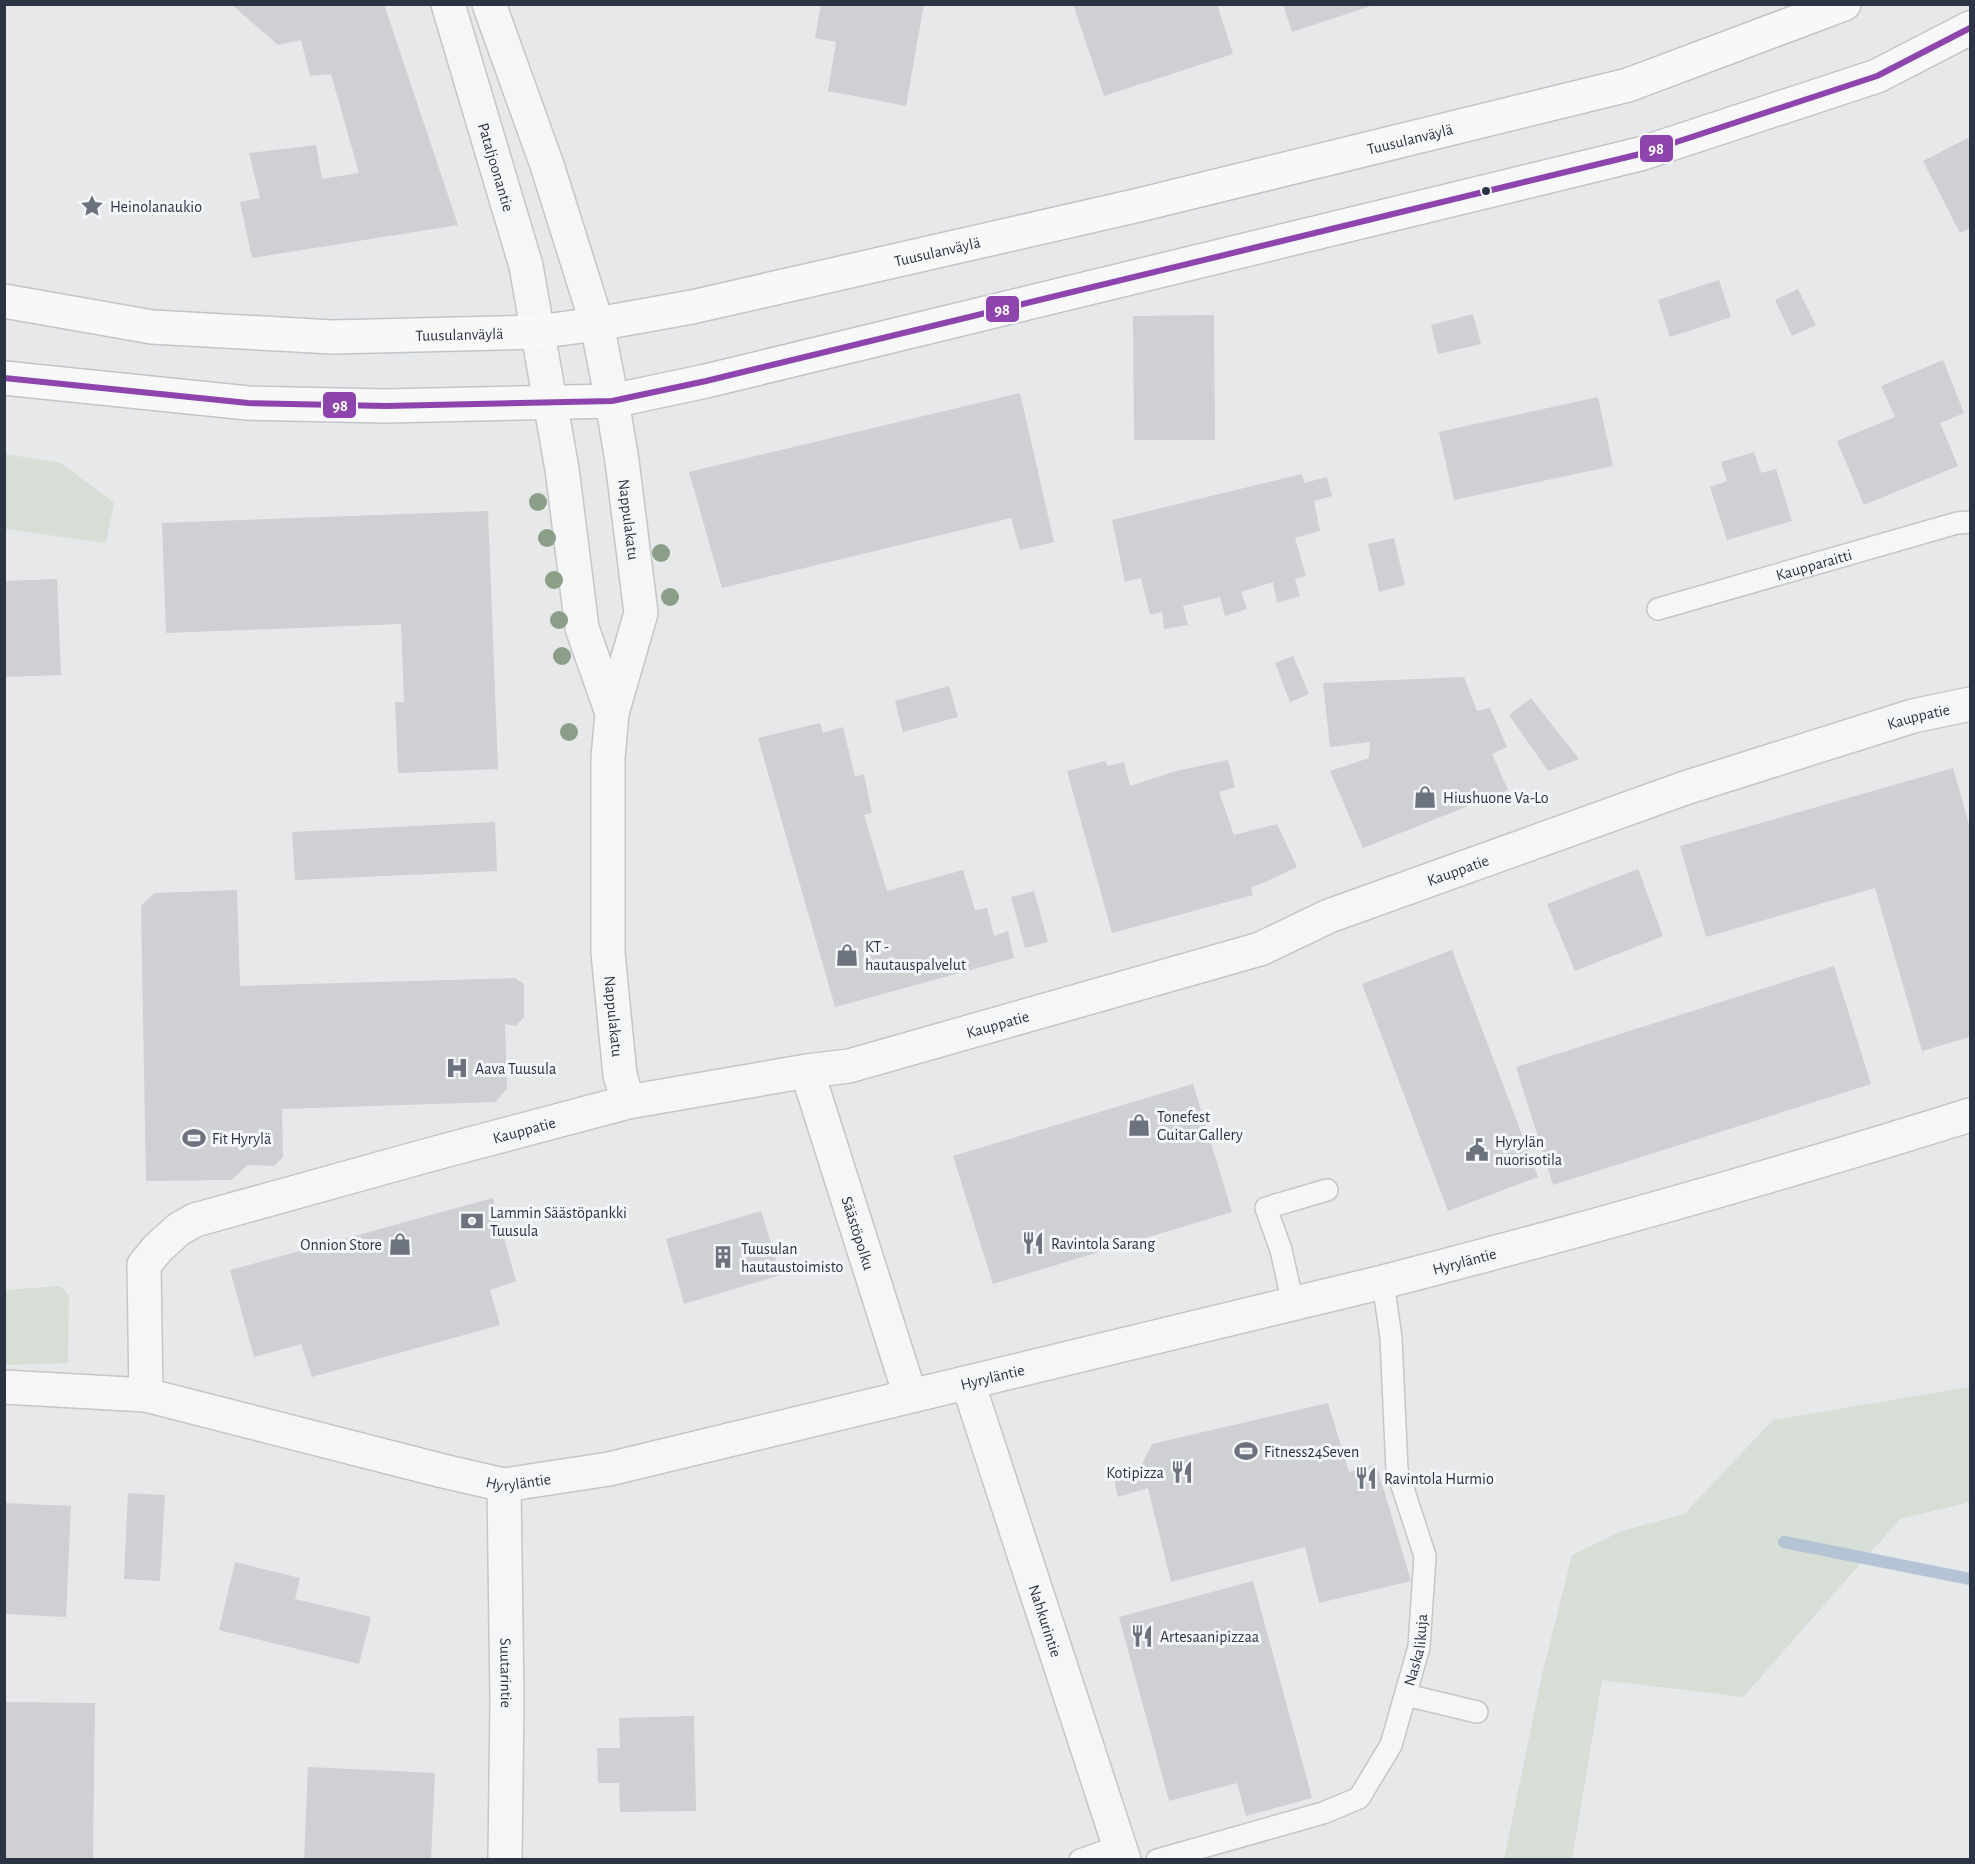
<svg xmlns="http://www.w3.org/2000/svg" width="1975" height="1864" font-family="'Alegreya Sans',sans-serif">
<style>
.green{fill:#d6ded6}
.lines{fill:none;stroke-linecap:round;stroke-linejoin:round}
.stream{stroke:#b4c4d5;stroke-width:12}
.building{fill:#ced0d3}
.service-casing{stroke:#c4c6c8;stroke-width:24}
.minor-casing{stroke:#c4c6c8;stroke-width:36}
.tertiary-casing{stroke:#c4c6c8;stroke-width:36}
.primary-casing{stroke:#c2c5c8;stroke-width:36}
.service{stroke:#f5f6f7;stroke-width:21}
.minor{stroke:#f5f6f7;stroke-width:33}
.tertiary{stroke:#f5f6f7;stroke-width:33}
.primary{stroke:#f8f8f8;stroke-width:33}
.bus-1-casing{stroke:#f4f6f9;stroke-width:10}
.bus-1{stroke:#8e44ad;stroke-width:6}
.tree{fill:#8a9e88}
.bus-dot{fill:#2b3445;stroke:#f4f6f9;stroke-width:2}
.labels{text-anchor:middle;stroke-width:6;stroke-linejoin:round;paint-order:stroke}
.street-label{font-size:16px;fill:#2b3445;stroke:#f4f6f9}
.poi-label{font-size:16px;fill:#2b3445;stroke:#f4f6f9;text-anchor:start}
.line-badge{stroke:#f4f6f9;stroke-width:2}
.badge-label{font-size:16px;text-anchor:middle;font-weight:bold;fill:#fff}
</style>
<rect width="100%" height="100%" fill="#e6e8ea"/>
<!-- green -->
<g class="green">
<path d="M5,454L61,463L114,503L106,543L5,529Z"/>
<path d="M60,1286L69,1296L68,1363L5,1365V1290Z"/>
<path d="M1970,1387V1502L1900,1519L1743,1697L1602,1680L1572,1859H1504L1542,1675L1572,1555L1622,1531L1684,1514L1773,1420Z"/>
</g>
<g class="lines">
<!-- stream -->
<path class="stream" d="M1784,1542L1970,1579"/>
</g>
<!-- building -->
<g class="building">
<path d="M231,4H384L458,225L252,258L240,202L260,198L249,153L316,145L322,179L359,173L331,74L310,76L301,40L278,45Z"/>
<path d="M821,4H924L906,106L828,91L836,42L815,38Z"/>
<path d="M1073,4H1217L1233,54L1104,96Z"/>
<path d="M1283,4H1374V5L1292,32Z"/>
<path d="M1970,137V228L1960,233L1923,161Z"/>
<path d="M1719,280L1731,317L1670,337L1658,300Z"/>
<path d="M1798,289L1816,325L1792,336L1775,300Z"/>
<path d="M1473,314L1481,344L1438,354L1431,325Z"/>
<path d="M1214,315L1215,440H1134L1133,316Z"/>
<path d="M1943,360L1964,413L1940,423L1958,466L1864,505L1837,441L1895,417L1881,386Z"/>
<path d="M1020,393L1054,542L1020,550L1011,518L722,588L689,472Z"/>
<path d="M1598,397L1613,466L1454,500L1439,432Z"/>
<path d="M1754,452L1761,473L1776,469L1792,521L1727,540L1710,487L1727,481L1721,462Z"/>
<path d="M1302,474L1304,483L1327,477L1332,496L1314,501L1320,531L1295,538L1306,576L1295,579L1300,596L1277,603L1273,582L1241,592L1247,609L1225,616L1220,597L1183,606L1188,625L1164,629L1162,612L1150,615L1141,578L1125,582L1112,520Z"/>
<path d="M488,511L498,769L398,773L395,702H404L401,624L166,633L162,523Z"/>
<path d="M1394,538L1405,585L1379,592L1368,544Z"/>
<path d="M57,579L61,675L4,677V581Z"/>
<path d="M1293,656L1309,694L1290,702L1275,663Z"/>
<path d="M1464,677L1477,711L1490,708L1507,747L1492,754L1508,790L1363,848L1330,771L1369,758L1370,742L1330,747L1323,683Z"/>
<path d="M949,686L958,717L903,732L895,701Z"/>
<path d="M1531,698L1579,759L1548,771L1509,715Z"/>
<path d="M820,723L823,733L843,727L855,777L864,774L872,813L864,815L887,891L963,870L975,910L987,908L994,936L1008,931L1014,958L835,1007L758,738Z"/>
<path d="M1228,760L1235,787L1219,792L1234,835L1277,824L1297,867L1263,883L1251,887L1253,895L1112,933L1067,771L1105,761L1108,766L1124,762L1130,786L1176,771Z"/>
<path d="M1953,768L1970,828V1037L1922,1051L1875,888L1706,937L1680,846Z"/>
<path d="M495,822L497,871L295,880L292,832Z"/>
<path d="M1638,869L1663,936L1575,971L1547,904Z"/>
<path d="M237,890L240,986L515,978L524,984V1017L516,1026L505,1024L507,1089L495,1102L282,1109L283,1157L274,1166L248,1165L231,1180L146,1181L141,906L154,893Z"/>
<path d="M1034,891L1048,942L1025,948L1011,897Z"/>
<path d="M1452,950L1538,1177L1448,1211L1362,984Z"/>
<path d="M1834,966L1871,1084L1553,1185L1516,1067Z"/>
<path d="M1193,1084L1232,1212L993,1284L953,1156Z"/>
<path d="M493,1198L516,1281L490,1290L500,1325L312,1377L301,1344L254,1357L230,1270Z"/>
<path d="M761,1211L781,1275L684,1304L666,1239Z"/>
<path d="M1328,1403L1349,1472L1376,1464L1411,1581L1319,1603L1305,1547L1171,1582L1148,1488L1118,1497L1112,1470L1141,1466L1152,1444Z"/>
<path d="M128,1493L165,1495L160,1581L124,1579Z"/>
<path d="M4,1503L71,1506L66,1617L4,1614Z"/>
<path d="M235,1562L300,1578L295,1599L371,1617L359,1664L219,1630Z"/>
<path d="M1253,1581L1312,1798L1246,1816L1237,1783L1169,1801L1119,1617Z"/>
<path d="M4,1702L95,1703L93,1860H4Z"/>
<path d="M694,1716L696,1811L620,1812L619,1783H598L597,1748H620L619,1718Z"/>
<path d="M308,1767L435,1773L431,1860H304Z"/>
</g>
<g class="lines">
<!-- service casing -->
<g class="service-casing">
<g id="service">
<path id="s1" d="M1658,609L1957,523L1970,522"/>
<path d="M1293,1304L1281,1250L1266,1208L1327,1190"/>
<path d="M1406,1695L1477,1712"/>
<path d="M1080,1860L1120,1846"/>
<path id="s2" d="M1157,1860L1323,1813L1359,1798L1391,1745L1419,1647L1425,1556L1397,1470L1391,1338L1383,1282"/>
</g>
</g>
<!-- minor casing -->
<g class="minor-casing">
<g id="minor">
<path id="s3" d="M448,4L526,266L562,469L582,628L612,713"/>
<path id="s4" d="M489,4L547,165L597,324L612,401L622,461L641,613L612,713L608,758V953L620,1075L628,1102"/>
<path id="s5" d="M807,1071L910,1395"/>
<path id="s6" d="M968,1383L1124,1860"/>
<path id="s7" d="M146,1395L144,1265L158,1248L179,1229L195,1220L436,1153L628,1102L807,1071L849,1066L1260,949L1329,916L1685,788L1913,716L1970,704"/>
<path id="s8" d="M504,1485L507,1700L505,1860"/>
</g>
</g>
<!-- tertiary casing -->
<g class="tertiary-casing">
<g id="tertiary">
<path id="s9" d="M4,1387L146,1395L443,1471L504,1485L609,1469L1383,1282C1580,1231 1776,1176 1970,1115"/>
</g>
</g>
<!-- primary casing -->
<g class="primary-casing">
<g id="primary">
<path id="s10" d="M4,301L152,327L333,337L537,332L597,324L692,307L1139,205L1628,85L1844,4"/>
<path d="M4,378L248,403L386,406L612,401L706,381L1640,154L1877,76L1970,28"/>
</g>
</g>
<!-- service -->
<use href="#service" class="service"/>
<!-- minor -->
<use href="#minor" class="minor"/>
<!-- tertiary -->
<use href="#tertiary" class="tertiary"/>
<!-- primary -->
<use href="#primary" class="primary"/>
<!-- bus-1 casing -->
<g class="bus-1-casing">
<path id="bus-1" d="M4,378L248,403L386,406L612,401L706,381L1640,154L1877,76L1970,28"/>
</g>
<!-- bus-1 -->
<use href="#bus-1" class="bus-1"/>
</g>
<!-- trees -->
<g class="tree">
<circle cx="538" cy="502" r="9"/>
<circle cx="547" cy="538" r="9"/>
<circle cx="661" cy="553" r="9"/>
<circle cx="554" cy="580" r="9"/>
<circle cx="670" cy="597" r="9"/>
<circle cx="559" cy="620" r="9"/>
<circle cx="562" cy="656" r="9"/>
<circle cx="569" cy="732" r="9"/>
</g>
<!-- icons -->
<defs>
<g id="sight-bare" transform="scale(1.8)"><path d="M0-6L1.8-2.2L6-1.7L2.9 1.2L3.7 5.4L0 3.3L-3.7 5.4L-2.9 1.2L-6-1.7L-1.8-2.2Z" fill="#6c737f" stroke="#f4f6f9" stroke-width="2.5" paint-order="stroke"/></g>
<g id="shop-bare" transform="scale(1.8)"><path d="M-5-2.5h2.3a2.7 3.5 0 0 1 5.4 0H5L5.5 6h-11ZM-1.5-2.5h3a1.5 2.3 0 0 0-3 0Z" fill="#6c737f" stroke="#f4f6f9" stroke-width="2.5" paint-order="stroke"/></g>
<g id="hospital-bare" transform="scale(1.8)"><path d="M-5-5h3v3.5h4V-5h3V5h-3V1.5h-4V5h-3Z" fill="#6c737f" stroke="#f4f6f9" stroke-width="2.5" paint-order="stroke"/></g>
<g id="stadium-bare" transform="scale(1.8)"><path d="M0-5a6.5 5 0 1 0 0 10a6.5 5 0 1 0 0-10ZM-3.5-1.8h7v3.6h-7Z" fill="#6c737f" stroke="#f4f6f9" stroke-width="2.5" paint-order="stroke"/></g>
<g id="civic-bare" transform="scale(1.8)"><path d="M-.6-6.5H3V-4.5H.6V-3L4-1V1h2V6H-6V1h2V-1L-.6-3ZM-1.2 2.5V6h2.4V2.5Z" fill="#6c737f" stroke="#f4f6f9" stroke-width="2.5" paint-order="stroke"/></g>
<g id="bank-bare" transform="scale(1.8)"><path d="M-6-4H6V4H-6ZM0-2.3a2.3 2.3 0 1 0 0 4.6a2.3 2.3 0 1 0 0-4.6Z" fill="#6c737f" stroke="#f4f6f9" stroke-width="2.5" paint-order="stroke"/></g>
<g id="restaurant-bare" transform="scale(1.8)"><path d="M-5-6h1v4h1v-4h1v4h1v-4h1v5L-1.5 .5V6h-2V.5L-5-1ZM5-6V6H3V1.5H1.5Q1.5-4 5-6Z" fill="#6c737f" stroke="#f4f6f9" stroke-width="2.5" paint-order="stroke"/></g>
<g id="building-bare" transform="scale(1.8)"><path d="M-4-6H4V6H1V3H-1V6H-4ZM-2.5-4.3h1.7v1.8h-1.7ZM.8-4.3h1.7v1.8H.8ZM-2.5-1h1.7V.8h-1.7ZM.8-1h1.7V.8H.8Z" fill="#6c737f" stroke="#f4f6f9" stroke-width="2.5" paint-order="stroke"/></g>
</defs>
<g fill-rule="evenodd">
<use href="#sight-bare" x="92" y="206"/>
<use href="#shop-bare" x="1425" y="797"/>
<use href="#shop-bare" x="847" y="955"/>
<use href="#hospital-bare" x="457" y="1068"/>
<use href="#shop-bare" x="1139" y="1125"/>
<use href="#stadium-bare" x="194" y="1138"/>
<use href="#civic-bare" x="1477" y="1150"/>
<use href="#bank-bare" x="472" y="1221"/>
<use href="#restaurant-bare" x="1033" y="1243"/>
<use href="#shop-bare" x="400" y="1244"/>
<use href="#building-bare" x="723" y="1257"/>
<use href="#stadium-bare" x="1246" y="1451"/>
<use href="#restaurant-bare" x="1182" y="1472"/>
<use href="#restaurant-bare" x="1366" y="1478"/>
<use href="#restaurant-bare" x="1142" y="1636"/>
</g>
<!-- markers -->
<circle class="bus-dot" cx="1486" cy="191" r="5"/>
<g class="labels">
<!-- street labels -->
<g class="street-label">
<text dy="6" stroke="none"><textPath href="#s10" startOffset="1430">Tuusulanväylä</textPath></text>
<text dy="6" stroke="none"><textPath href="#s3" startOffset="170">Pataljoonantie</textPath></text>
<text dy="6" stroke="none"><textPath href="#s10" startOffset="944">Tuusulanväylä</textPath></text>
<text dy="6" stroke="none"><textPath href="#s10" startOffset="458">Tuusulanväylä</textPath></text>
<text dy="6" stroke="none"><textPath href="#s4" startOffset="536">Nappulakatu</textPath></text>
<text dy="6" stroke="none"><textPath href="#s1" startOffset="162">Kaupparaitti</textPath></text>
<text dy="6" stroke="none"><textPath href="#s7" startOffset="1998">Kauppatie</textPath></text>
<text dy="6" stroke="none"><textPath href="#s7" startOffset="1512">Kauppatie</textPath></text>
<text dy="6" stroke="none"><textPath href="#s4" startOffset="1038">Nappulakatu</textPath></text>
<text dy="6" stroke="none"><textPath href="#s7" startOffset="1026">Kauppatie</textPath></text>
<text dy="6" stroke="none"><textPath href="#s7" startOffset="540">Kauppatie</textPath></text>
<text dy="6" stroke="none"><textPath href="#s5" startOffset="170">Säästöpolku</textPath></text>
<text dy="6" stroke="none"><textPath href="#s9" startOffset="1498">Hyryläntie</textPath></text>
<text dy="6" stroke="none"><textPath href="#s9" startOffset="1012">Hyryläntie</textPath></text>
<text dy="6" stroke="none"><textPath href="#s9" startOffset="526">Hyryläntie</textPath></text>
<text dy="6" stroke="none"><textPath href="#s6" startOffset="250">Nahkurintie</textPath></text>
<text dy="6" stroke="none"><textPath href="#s2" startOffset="372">Naskalikuja</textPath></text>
<text dy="6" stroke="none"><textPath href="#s8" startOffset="188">Suutarintie</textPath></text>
</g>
<!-- poi labels -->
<g class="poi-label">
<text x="110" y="212">Heinolanaukio</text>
<text x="1443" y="803">Hiushuone Va-Lo</text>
<text x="865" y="952">KT -<tspan x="865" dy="18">hautauspalvelut</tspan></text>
<text x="475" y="1074">Aava Tuusula</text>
<text x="1157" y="1122">Tonefest<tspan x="1157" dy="18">Guitar Gallery</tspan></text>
<text x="212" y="1144">Fit Hyrylä</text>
<text x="1495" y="1147">Hyrylän<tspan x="1495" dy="18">nuorisotila</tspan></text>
<text x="490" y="1218">Lammin Säästöpankki<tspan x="490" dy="18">Tuusula</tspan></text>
<text x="1051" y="1249">Ravintola Sarang</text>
<text x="382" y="1250" text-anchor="end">Onnion Store</text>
<text x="741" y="1254">Tuusulan<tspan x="741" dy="18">hautaustoimisto</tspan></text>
<text x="1264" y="1457">Fitness24Seven</text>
<text x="1164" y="1478" text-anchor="end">Kotipizza</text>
<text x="1384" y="1484">Ravintola Hurmio</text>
<text x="1160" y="1642">Artesaanipizzaa</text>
</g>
</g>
<g class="line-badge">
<rect x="1639" y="134" width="35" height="29" rx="6" fill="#8e44ad"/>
<rect x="985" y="295" width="35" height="28" rx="6" fill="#8e44ad"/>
<rect x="322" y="391" width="35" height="28" rx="6" fill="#8e44ad"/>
</g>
<g class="badge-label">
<text x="1656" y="154">98</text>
<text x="1002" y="315">98</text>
<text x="340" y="411">98</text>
</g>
<!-- border -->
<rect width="1975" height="1864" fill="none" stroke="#2b3445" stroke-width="12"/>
</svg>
